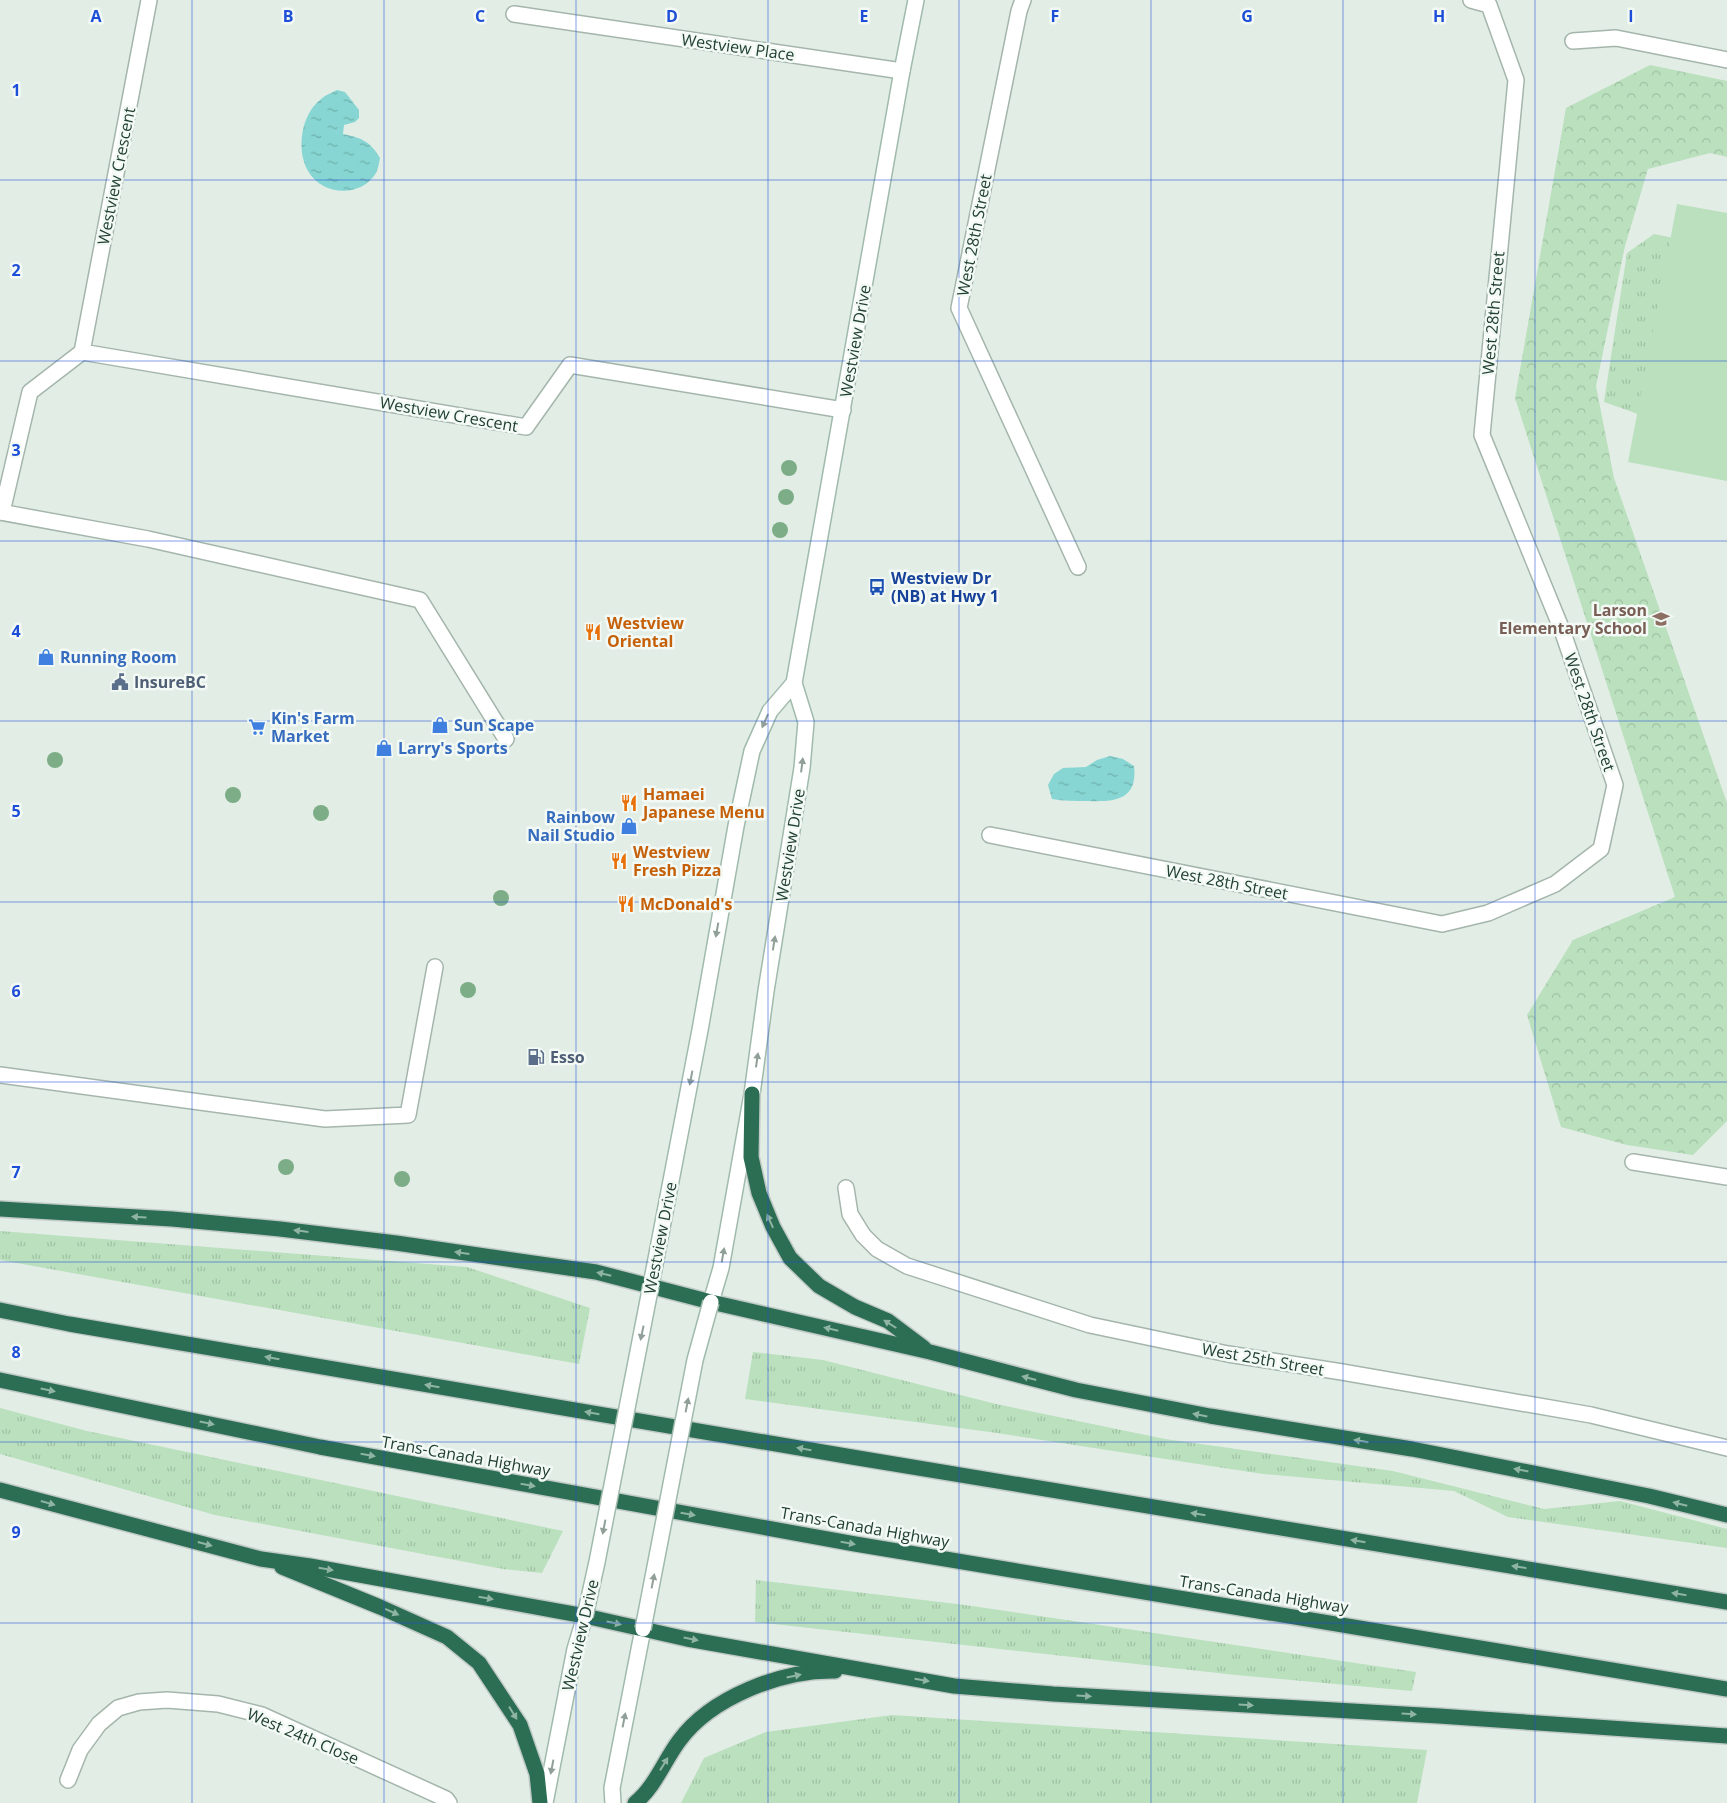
<svg xmlns="http://www.w3.org/2000/svg" width="1727" height="1803" font-family="'Open Sans',sans-serif">
<style>
.grass{fill:url(#grass-tufts)}
.forest{fill:url(#forest-crowns)}
.garden{fill:#bae0bd}
.water{fill:url(#water-ripples)}
.lines{fill:none;stroke-linecap:round;stroke-linejoin:round}
.lane-casing{stroke:#a4b6ac;stroke-width:18}
.street-casing{stroke:#a4b6ac;stroke-width:18}
.secondary-casing{stroke:#a0baac;stroke-width:18}
.highway-casing{stroke:#c1cac6;stroke-width:18}
.lane{stroke:#fff;stroke-width:15}
.street{stroke:#fff;stroke-width:15}
.secondary{stroke:#fff;stroke-width:15}
.highway{stroke:#2b6e54;stroke-width:15}
.secondary-bridge-casing{stroke:#a0baac;stroke-width:18;stroke-linecap:butt}
.secondary-bridge{stroke:#fff;stroke-width:15}
.tree{fill:#7cad87}
.oneway{fill:#90a098}
.oneway2{fill:#8fb4a4}
.grid{fill:none;stroke:#1d4ed8;stroke-width:1;stroke-opacity:0.55}
.labels{text-anchor:middle;stroke-width:5;stroke-linejoin:round;paint-order:stroke}
.street-label{font-size:16px;fill:#214032;stroke:#f3f9f5}
.transit-label{font-size:16px;font-weight:bold;fill:#164399;stroke:#f3f9f5;text-anchor:start}
.education-label{font-size:16px;font-weight:bold;fill:#785e54;stroke:#f3f9f5;text-anchor:end}
.food-label{font-size:16px;font-weight:bold;fill:#c56008;stroke:#f3f9f5;text-anchor:start}
.shop-label{font-size:16px;font-weight:bold;fill:#366cbe;stroke:#f3f9f5;text-anchor:start}
.service-label{font-size:16px;font-weight:bold;fill:#4e5e75;stroke:#f3f9f5;text-anchor:start}
.grid-label{font-size:16px;text-anchor:middle;font-weight:bold;fill:#1d4ed8;stroke:#f3f9f5;stroke-width:5;stroke-linejoin:round;paint-order:stroke}
</style>
<defs>
<pattern id="grass-tufts" width="24" height="20" patternUnits="userSpaceOnUse" patternTransform="scale(1.25)"><rect width="24" height="20" fill="#bae0bd"/><path d="M3 7l-1-3M5 7V3M7 7l1-3M15 17l-1-3M17 17v-4M19 17l1-3" fill="none" stroke="#a0c1a3"/></pattern>
<pattern id="forest-crowns" width="20" height="18" patternUnits="userSpaceOnUse" patternTransform="scale(1.25)"><rect width="20" height="18" fill="#bae0bd"/><path d="M2 6a3 3 0 1 1 6 0M12 15a3 3 0 1 1 6 0" fill="none" stroke="#a0c1a3"/></pattern>
<pattern id="water-ripples" width="26" height="14" patternUnits="userSpaceOnUse" patternTransform="scale(1.25)"><rect width="26" height="14" fill="#87d6d3"/><path d="M2 4q2-2 4 0t4 0M15 11q2-2 4 0t4 0" fill="none" stroke="#6eafac"/></pattern>
</defs>
<rect width="100%" height="100%" fill="#e2ede6"/>
<!-- grass -->
<g class="grass">
<path d="M1654,234L1679,239L1652,419L1604,402L1627,253Z"/>
<path d="M0,1231L467,1267L590,1308L579,1364L0,1260Z"/>
<path d="M753,1352L823,1360L996,1404L1165,1439L1393,1471L1544,1509L1620,1501L1727,1529V1548L1508,1517L1454,1491L1263,1474L997,1433L745,1399Z"/>
<path d="M0,1408L87,1431L563,1531L542,1573L503,1569L215,1515L0,1454Z"/>
<path d="M756,1580L965,1605L1416,1672L1412,1691L1236,1675L755,1622Z"/>
<path d="M892,1715L1427,1750L1417,1803H681L704,1758L766,1732Z"/>
</g>
<!-- forest -->
<path class="forest" d="M1650,65L1727,81V157L1710,153L1648,169L1625,246L1596,386L1614,478L1727,803V1121L1693,1155L1627,1145L1561,1127L1527,1015L1573,940L1675,897L1515,398L1566,108Z"/>
<!-- garden -->
<path class="garden" d="M1677,204L1727,213V481L1628,462Z"/>
<!-- water -->
<g class="water">
<path d="M337,90L345,92L359,110V118L355,122L344,125L343,134C362,138 370,141 380,158C379,163 378,169 376,173C361,198 322,196 308,171C296,150 301,115 320,100C325,95 331,93 337,90Z"/>
<path d="M1110,756L1123,759L1134,766C1138,800 1115,802 1088,801C1075,801 1064,801 1052,799L1048,785L1054,774L1063,768L1086,767L1097,760Z"/>
</g>
<g class="lines">
<!-- lane casing -->
<g class="lane-casing">
<g id="lane">
<path d="M1023,0L1019,11L959,308L1078,567"/>
<path d="M1573,41L1616,38L1727,60"/>
<path d="M0,512L148,539L420,600L506,739"/>
<path d="M990,835L1442,924L1488,913L1555,884L1601,849L1615,785L1562,630L1482,435L1516,80L1489,5L1471,0"/>
<path d="M0,1075L325,1119L408,1115L435,967"/>
<path d="M1633,1162L1727,1177"/>
</g>
</g>
<!-- street casing -->
<g class="street-casing">
<g id="street">
<path d="M149,0L82,352L526,427L570,365L843,410"/>
<path d="M514,14L902,71"/>
<path d="M2,512L30,392L82,352"/>
<path d="M846,1188L850,1214L863,1235L877,1249L907,1266L1090,1325L1228,1354L1342,1372L1591,1415L1727,1448"/>
<path d="M68,1780L80,1750L99,1724L118,1708L139,1702L167,1700L218,1704L262,1715L446,1799L449,1803"/>
</g>
</g>
<!-- secondary casing -->
<g class="secondary-casing">
<g id="secondary">
<path d="M651,1285L700,1030L736,826L752,751L770,711L794,683"/>
<path d="M711,1302L721,1268L752,1094L766,991L802,768L806,722L794,683L902,71L916,0"/>
<path d="M545,1803L575,1649L585,1616"/>
<path d="M613,1803L612,1788L643,1629"/>
</g>
</g>
<!-- highway casing -->
<g class="highway-casing">
<g id="highway">
<path d="M752,1094L751,1157L759,1193L773,1227L790,1258L819,1286L855,1307L888,1321L924,1348"/>
<path d="M0,1209L172,1219L280,1229L396,1243L596,1272L711,1302L930,1352L1076,1390L1210,1416L1412,1449L1649,1496L1727,1515"/>
<path d="M0,1310L69,1324L852,1457L1727,1602"/>
<path d="M0,1380L320,1447L855,1544L1727,1689"/>
<path d="M0,1490L261,1559L310,1566L585,1616L687,1639L954,1686L1053,1694L1439,1716L1727,1736"/>
<path d="M282,1567L380,1607L447,1637L479,1663L520,1725L537,1774L540,1803"/>
<path d="M635,1803C655,1787 664,1761 679,1741C711,1697 782,1670 835,1671"/>
</g>
</g>
<!-- lane -->
<use href="#lane" class="lane"/>
<!-- street -->
<use href="#street" class="street"/>
<!-- secondary -->
<use href="#secondary" class="secondary"/>
<!-- highway -->
<use href="#highway" class="highway"/>
<!-- secondary-bridge casing -->
<g class="secondary-bridge-casing">
<g id="secondary-bridge">
<path d="M585,1616L597,1562L651,1285"/>
<path d="M643,1629L695,1360L711,1302"/>
</g>
</g>
<!-- secondary-bridge -->
<use href="#secondary-bridge" class="secondary-bridge"/>
</g>
<!-- trees -->
<g class="tree">
<circle cx="789" cy="468" r="8"/>
<circle cx="786" cy="497" r="8"/>
<circle cx="780" cy="530" r="8"/>
<circle cx="55" cy="760" r="8"/>
<circle cx="233" cy="795" r="8"/>
<circle cx="321" cy="813" r="8"/>
<circle cx="501" cy="898" r="8"/>
<circle cx="468" cy="990" r="8"/>
<circle cx="286" cy="1167" r="8"/>
<circle cx="402" cy="1179" r="8"/>
</g>
<!-- one-way arrows -->
<defs><path id="oneway-solid" d="M-6-.8H1V-3.2L6.5 0L1 3.2V.8H-6Z" transform="scale(1.25)"/></defs>
<g class="oneway">
<use href="#oneway-solid" transform="translate(765 721) rotate(114)"/>
<use href="#oneway-solid" transform="translate(802 765) rotate(-83)"/>
<use href="#oneway-solid" transform="translate(717 930) rotate(100)"/>
<use href="#oneway-solid" transform="translate(774 943) rotate(-81)"/>
<use href="#oneway-solid" transform="translate(757 1060) rotate(-82)"/>
<use href="#oneway-solid" transform="translate(691 1078) rotate(101)"/>
<use href="#oneway-solid" transform="translate(723 1255) rotate(-80)"/>
<use href="#oneway-solid" transform="translate(642 1333) rotate(102)"/>
<use href="#oneway-solid" transform="translate(687 1405) rotate(-79)"/>
<use href="#oneway-solid" transform="translate(604 1527) rotate(101)"/>
<use href="#oneway-solid" transform="translate(653 1581) rotate(-79)"/>
<use href="#oneway-solid" transform="translate(624 1720) rotate(-79)"/>
<use href="#oneway-solid" transform="translate(552 1767) rotate(101)"/>
</g>
<g class="oneway2">
<use href="#oneway-solid" transform="translate(139 1217) rotate(-176)"/>
<use href="#oneway-solid" transform="translate(770 1221) rotate(-114)"/>
<use href="#oneway-solid" transform="translate(301 1231) rotate(-173)"/>
<use href="#oneway-solid" transform="translate(462 1253) rotate(-172)"/>
<use href="#oneway-solid" transform="translate(604 1274) rotate(-167)"/>
<use href="#oneway-solid" transform="translate(890 1324) rotate(-148)"/>
<use href="#oneway-solid" transform="translate(831 1329) rotate(-167)"/>
<use href="#oneway-solid" transform="translate(272 1358) rotate(-170)"/>
<use href="#oneway-solid" transform="translate(1029 1378) rotate(-165)"/>
<use href="#oneway-solid" transform="translate(432 1386) rotate(-170)"/>
<use href="#oneway-solid" transform="translate(48 1390) rotate(12)"/>
<use href="#oneway-solid" transform="translate(592 1413) rotate(-170)"/>
<use href="#oneway-solid" transform="translate(1200 1415) rotate(-169)"/>
<use href="#oneway-solid" transform="translate(207 1423) rotate(12)"/>
<use href="#oneway-solid" transform="translate(1361 1441) rotate(-171)"/>
<use href="#oneway-solid" transform="translate(804 1449) rotate(-170)"/>
<use href="#oneway-solid" transform="translate(368 1455) rotate(10)"/>
<use href="#oneway-solid" transform="translate(1521 1470) rotate(-169)"/>
<use href="#oneway-solid" transform="translate(528 1485) rotate(10)"/>
<use href="#oneway-solid" transform="translate(48 1503) rotate(16)"/>
<use href="#oneway-solid" transform="translate(1680 1504) rotate(-166)"/>
<use href="#oneway-solid" transform="translate(688 1514) rotate(10)"/>
<use href="#oneway-solid" transform="translate(1198 1514) rotate(-171)"/>
<use href="#oneway-solid" transform="translate(1358 1541) rotate(-171)"/>
<use href="#oneway-solid" transform="translate(848 1543) rotate(10)"/>
<use href="#oneway-solid" transform="translate(205 1544) rotate(15)"/>
<use href="#oneway-solid" transform="translate(1519 1567) rotate(-171)"/>
<use href="#oneway-solid" transform="translate(326 1569) rotate(10)"/>
<use href="#oneway-solid" transform="translate(1679 1594) rotate(-171)"/>
<use href="#oneway-solid" transform="translate(486 1598) rotate(10)"/>
<use href="#oneway-solid" transform="translate(392 1612) rotate(24)"/>
<use href="#oneway-solid" transform="translate(614 1623) rotate(12)"/>
<use href="#oneway-solid" transform="translate(691 1639) rotate(11)"/>
<use href="#oneway-solid" transform="translate(794 1676) rotate(-12)"/>
<use href="#oneway-solid" transform="translate(922 1680) rotate(10)"/>
<use href="#oneway-solid" transform="translate(1084 1696) rotate(3)"/>
<use href="#oneway-solid" transform="translate(1246 1705) rotate(3)"/>
<use href="#oneway-solid" transform="translate(513 1713) rotate(58)"/>
<use href="#oneway-solid" transform="translate(1409 1714) rotate(3)"/>
<use href="#oneway-solid" transform="translate(664 1764) rotate(-58)"/>
</g>
<!-- grid -->
<path class="grid" d="M192,0V1803M384,0V1803M576,0V1803M768,0V1803M959,0V1803M1151,0V1803M1343,0V1803M1535,0V1803M0,180H1727M0,361H1727M0,541H1727M0,721H1727M0,902H1727M0,1082H1727M0,1262H1727M0,1442H1727M0,1623H1727"/>
<!-- icons -->
<defs>
<g id="bus-bare" transform="scale(1.35)"><path d="M-5-6H5V4H4V6H2V4H-2V6H-4V4H-5ZM-3.5-4V0h7V-4ZM-3.5 1.2v1.5H-2V1.2ZM2 1.2v1.5H3.5V1.2Z" fill="#1a4fb4" stroke="#f3f9f5" stroke-width="2.5" paint-order="stroke"/></g>
<g id="school-bare" transform="scale(1.35)"><path d="M0-5L7-2L0 1L-7-2ZM-4 1L0 2.5L4 1V4Q0 6-4 4Z" fill="#8d6e63" stroke="#f3f9f5" stroke-width="2.5" paint-order="stroke"/></g>
<g id="restaurant-bare" transform="scale(1.35)"><path d="M-5-6h1v4h1v-4h1v4h1v-4h1v5L-1.5 .5V6h-2V.5L-5-1ZM5-6V6H3V1.5H1.5Q1.5-4 5-6Z" fill="#e8710a" stroke="#f3f9f5" stroke-width="2.5" paint-order="stroke"/></g>
<g id="shop-bare" transform="scale(1.35)"><path d="M-5-2.5h2.3a2.7 3.5 0 0 1 5.4 0H5L5.5 6h-11ZM-1.5-2.5h3a1.5 2.3 0 0 0-3 0Z" fill="#3f7fe0" stroke="#f3f9f5" stroke-width="2.5" paint-order="stroke"/></g>
<g id="civic-bare" transform="scale(1.35)"><path d="M-.6-6.5H3V-4.5H.6V-3L4-1V1h2V6H-6V1h2V-1L-.6-3ZM-1.2 2.5V6h2.4V2.5Z" fill="#5c6f8a" stroke="#f3f9f5" stroke-width="2.5" paint-order="stroke"/></g>
<g id="supermarket-bare" transform="scale(1.35)"><path d="M-6-5.5h2.5l.6 2H6L4.5 2H-2.5L-4.4-4H-6ZM-1.5 3.2a1.3 1.3 0 1 0 .1 0ZM3 3.2a1.3 1.3 0 1 0 .1 0Z" fill="#3f7fe0" stroke="#f3f9f5" stroke-width="2.5" paint-order="stroke"/></g>
<g id="fuel-bare" transform="scale(1.35)"><path d="M-5.5-6h7V0h2V4h1.3V-2.5L3-4.5l.8-.8L6-3V5H2.5V1h-1V6h-7ZM-4.2-4.7v3.2H.2V-4.7Z" fill="#5c6f8a" stroke="#f3f9f5" stroke-width="2.5" paint-order="stroke"/></g>
</defs>
<g fill-rule="evenodd">
<use href="#bus-bare" x="877" y="587"/>
<use href="#school-bare" x="1661" y="619"/>
<use href="#restaurant-bare" x="593" y="632"/>
<use href="#shop-bare" x="46" y="657"/>
<use href="#civic-bare" x="120" y="682"/>
<use href="#shop-bare" x="440" y="725"/>
<use href="#supermarket-bare" x="257" y="727"/>
<use href="#shop-bare" x="384" y="748"/>
<use href="#restaurant-bare" x="629" y="803"/>
<use href="#shop-bare" x="629" y="826"/>
<use href="#restaurant-bare" x="619" y="861"/>
<use href="#restaurant-bare" x="626" y="904"/>
<use href="#fuel-bare" x="536" y="1057"/>
</g>
<g class="labels">
<!-- street labels -->
<g class="street-label">
<text transform="translate(738 47) rotate(8)" y="6">Westview Place</text>
<text transform="translate(116 176) rotate(-79)" y="6">Westview Crescent</text>
<text transform="translate(974 235) rotate(-79)" y="6">West 28th Street</text>
<text transform="translate(1493 313) rotate(-85)" y="6">West 28th Street</text>
<text transform="translate(855 341) rotate(-80)" y="6">Westview Drive</text>
<text transform="translate(449 414) rotate(10)" y="6">Westview Crescent</text>
<text transform="translate(1590 712) rotate(71)" y="6">West 28th Street</text>
<text transform="translate(790 845) rotate(-81)" y="6">Westview Drive</text>
<text transform="translate(1227 882) rotate(11)" y="6">West 28th Street</text>
<text transform="translate(660 1238) rotate(-79)" y="6">Westview Drive</text>
<text transform="translate(1263 1359) rotate(10)" y="6">West 25th Street</text>
<text transform="translate(466 1456) rotate(10)" y="6">Trans-Canada Highway</text>
<text transform="translate(865 1527) rotate(10)" y="6">Trans-Canada Highway</text>
<text transform="translate(1264 1594) rotate(9)" y="6">Trans-Canada Highway</text>
<text transform="translate(580 1635) rotate(-77)" y="6">Westview Drive</text>
<text transform="translate(303 1736) rotate(23)" y="6">West 24th Close</text>
</g>
<!-- transit labels -->
<g class="transit-label">
<text x="891" y="584">Westview Dr<tspan x="891" dy="18">(NB) at Hwy 1</tspan></text>
</g>
<!-- education labels -->
<g class="education-label">
<text x="1647" y="616">Larson<tspan x="1647" dy="18">Elementary School</tspan></text>
</g>
<!-- food labels -->
<g class="food-label">
<text x="607" y="629">Westview<tspan x="607" dy="18">Oriental</tspan></text>
<text x="643" y="800">Hamaei<tspan x="643" dy="18">Japanese Menu</tspan></text>
<text x="633" y="858">Westview<tspan x="633" dy="18">Fresh Pizza</tspan></text>
<text x="640" y="910">McDonald's</text>
</g>
<!-- shop labels -->
<g class="shop-label">
<text x="60" y="663">Running Room</text>
<text x="271" y="724">Kin's Farm<tspan x="271" dy="18">Market</tspan></text>
<text x="454" y="731">Sun Scape</text>
<text x="398" y="754">Larry's Sports</text>
<text x="615" y="823" text-anchor="end">Rainbow<tspan x="615" dy="18">Nail Studio</tspan></text>
</g>
<!-- service labels -->
<g class="service-label">
<text x="134" y="688">InsureBC</text>
<text x="550" y="1063">Esso</text>
</g>
</g>
<g class="grid-label">
<text x="96" y="22">A</text>
<text x="288" y="22">B</text>
<text x="480" y="22">C</text>
<text x="672" y="22">D</text>
<text x="864" y="22">E</text>
<text x="1055" y="22">F</text>
<text x="1247" y="22">G</text>
<text x="1439" y="22">H</text>
<text x="1631" y="22">I</text>
<text x="16" y="96">1</text>
<text x="16" y="276">2</text>
<text x="16" y="456">3</text>
<text x="16" y="637">4</text>
<text x="16" y="817">5</text>
<text x="16" y="997">6</text>
<text x="16" y="1178">7</text>
<text x="16" y="1358">8</text>
<text x="16" y="1538">9</text>
</g>
</svg>
